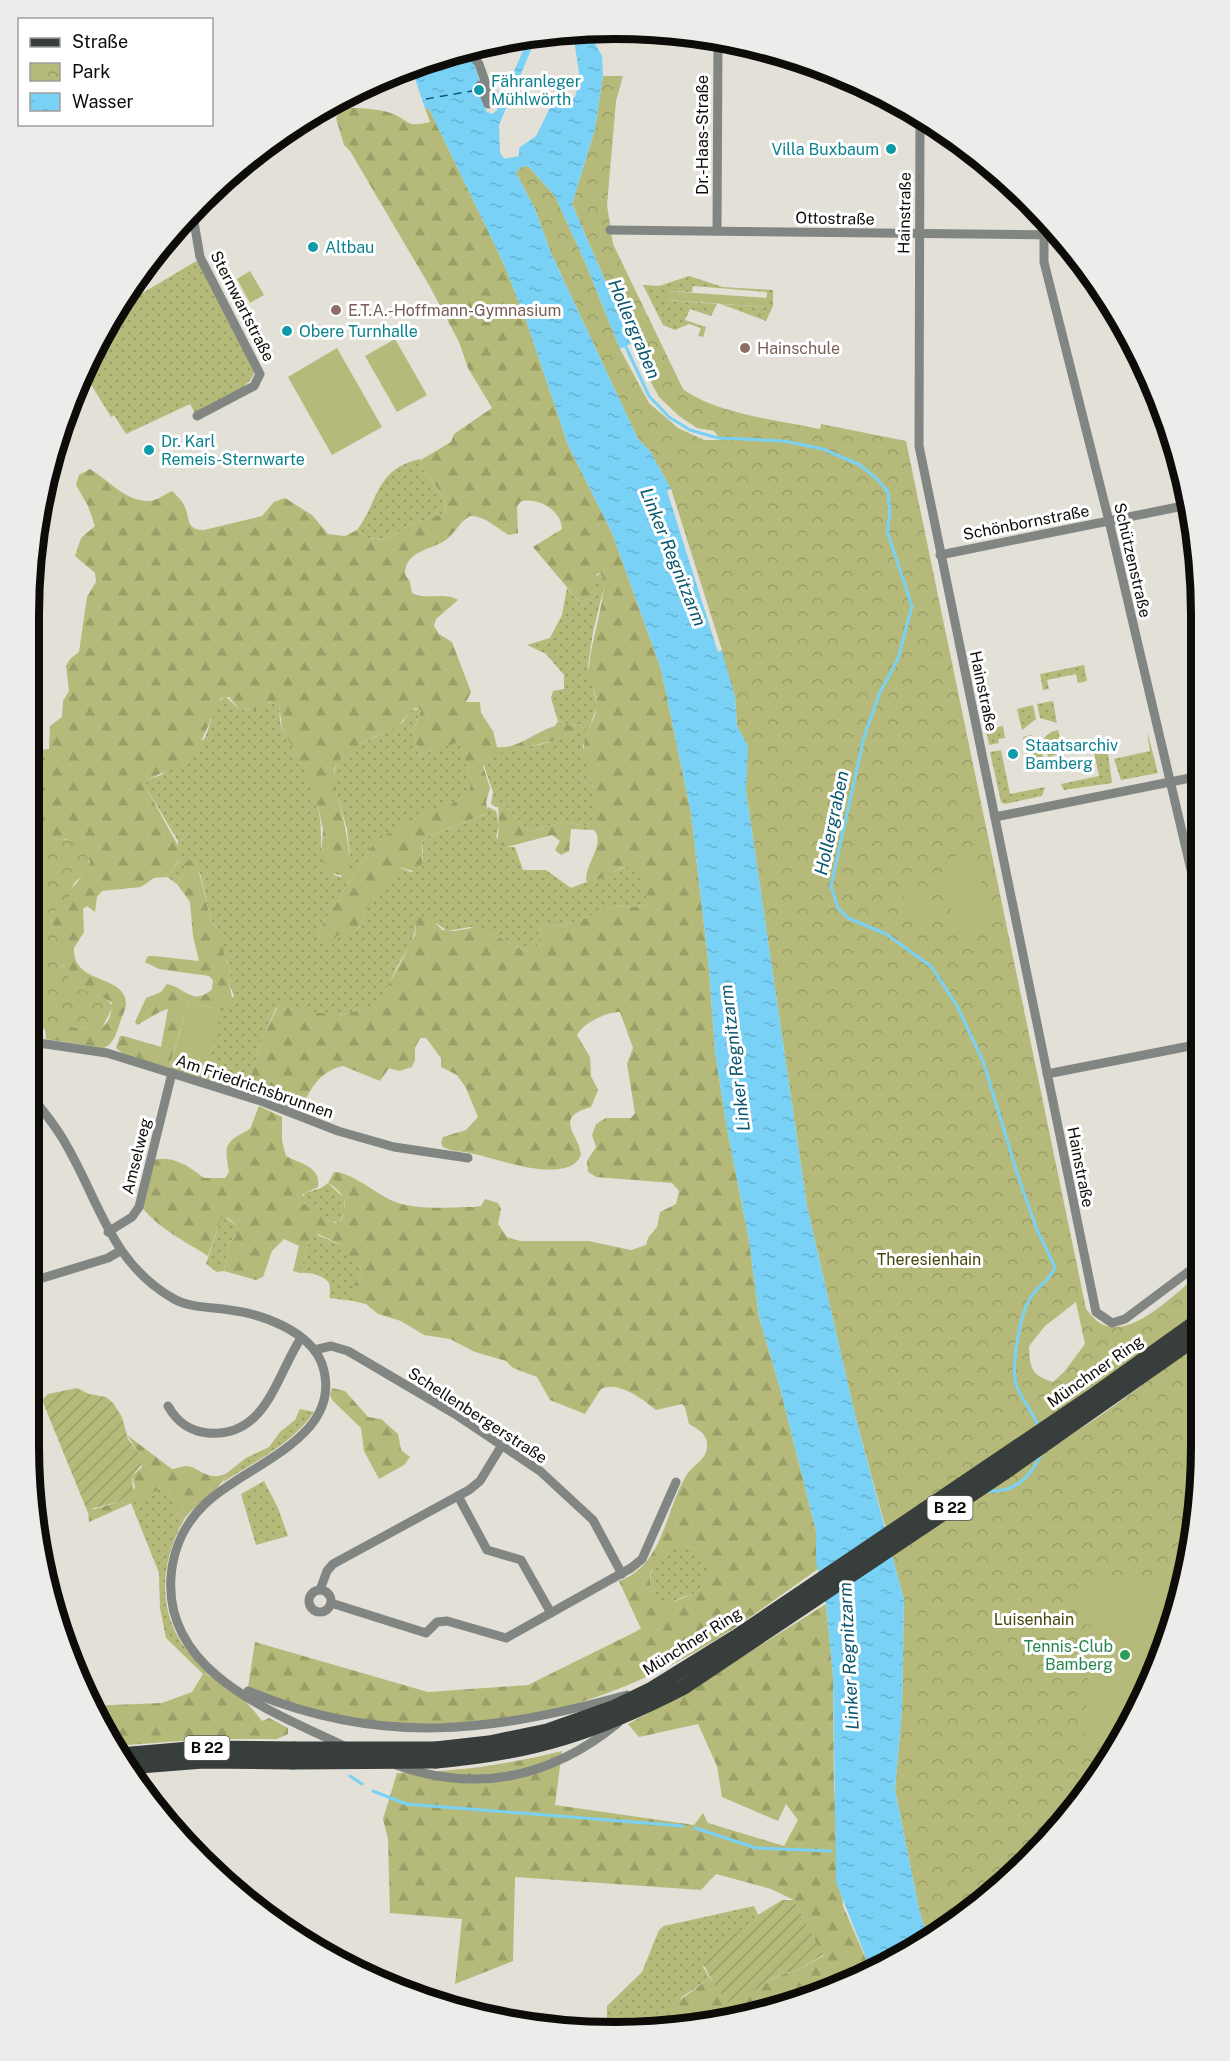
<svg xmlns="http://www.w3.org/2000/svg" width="1230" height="2061" font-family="'Public Sans',sans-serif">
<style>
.grass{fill:url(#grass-dots)}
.forest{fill:url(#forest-firs);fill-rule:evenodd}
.park{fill:url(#park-crowns);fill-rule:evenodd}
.garden{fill:url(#garden-furrows)}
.pitch{fill:#b5ba7a}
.water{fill:url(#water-ripples)}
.pier{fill:#e2e0d7}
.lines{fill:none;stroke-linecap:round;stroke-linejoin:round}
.stream{stroke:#79d2f6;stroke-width:3}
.ferry{stroke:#0b576f;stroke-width:1.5;stroke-dasharray:8 6;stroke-linecap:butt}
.minor{stroke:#828683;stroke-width:9}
.primary{stroke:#383e3b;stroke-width:15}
.primary-bridge{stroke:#383e3b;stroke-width:15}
.culture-dot{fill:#0f9aa8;stroke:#fff;stroke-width:2}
.education-dot{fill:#8d6e63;stroke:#fff;stroke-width:2}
.leisure-dot{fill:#2e9e5b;stroke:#fff;stroke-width:2}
.labels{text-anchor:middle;stroke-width:6;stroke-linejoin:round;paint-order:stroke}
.shield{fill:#fff;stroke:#565553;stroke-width:1.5}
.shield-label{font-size:15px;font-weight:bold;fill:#0d0c09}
.culture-label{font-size:16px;fill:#0d838f;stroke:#fff;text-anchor:start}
.street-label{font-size:16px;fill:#0d0c09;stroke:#fff}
.education-label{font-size:16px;fill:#785e54;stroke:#fff;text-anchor:start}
.park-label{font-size:16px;fill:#44470c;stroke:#fff}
.leisure-label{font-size:16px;fill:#27864d;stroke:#fff;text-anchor:end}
.water-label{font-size:18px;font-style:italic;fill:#0b576f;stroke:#fff}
.rim{fill:none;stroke:#0d0c09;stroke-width:8}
</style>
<defs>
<pattern id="grass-dots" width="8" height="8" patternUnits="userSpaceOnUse" patternTransform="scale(1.5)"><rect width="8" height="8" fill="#b5ba7a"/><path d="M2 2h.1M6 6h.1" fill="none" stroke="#9a9f68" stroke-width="1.8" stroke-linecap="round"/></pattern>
<pattern id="forest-firs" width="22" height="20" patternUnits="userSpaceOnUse" patternTransform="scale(1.5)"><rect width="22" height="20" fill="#b5ba7a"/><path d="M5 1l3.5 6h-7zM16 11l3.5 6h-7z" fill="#9a9f68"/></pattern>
<pattern id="park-crowns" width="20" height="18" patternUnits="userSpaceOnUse" patternTransform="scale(1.5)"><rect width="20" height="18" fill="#b5ba7a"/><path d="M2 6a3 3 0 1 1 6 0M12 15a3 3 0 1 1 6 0" fill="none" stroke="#9a9f68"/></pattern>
<pattern id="garden-furrows" width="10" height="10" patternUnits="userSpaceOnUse" patternTransform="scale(1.5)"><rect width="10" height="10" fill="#b5ba7a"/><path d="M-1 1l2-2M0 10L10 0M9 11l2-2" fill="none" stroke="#9a9f68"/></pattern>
<pattern id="water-ripples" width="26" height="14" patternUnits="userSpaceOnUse" patternTransform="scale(1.5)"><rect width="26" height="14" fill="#79d2f6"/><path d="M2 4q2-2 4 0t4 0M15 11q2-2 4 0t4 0" fill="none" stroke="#67b3d2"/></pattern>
</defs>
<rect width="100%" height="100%" fill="#e2e0d7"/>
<!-- grass -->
<g class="grass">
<path d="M198,260L255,369C255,388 211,405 195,413L190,404L126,434L114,415L111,417L92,386L80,385L119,307Z"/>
<path d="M689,276L723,287L773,290V306L766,321L721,304L766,307L767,292L693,286L692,292L668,291L667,300L717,304L711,316L690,309L685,320L706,327L703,337L698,336L701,328L689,324L675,330L663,325L643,285L659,286Z"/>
<path d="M420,459C420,478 452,492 444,513L408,526L385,540L368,538L357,530C379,501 375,469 420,459Z"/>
<path d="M600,573L604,580V587L593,632L588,666L597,706L583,746L596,802C596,811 595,822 585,826L564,822L529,831L504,805L496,807L491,804L493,792L483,763C499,747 530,748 550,742C562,739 569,731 581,732L582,724L571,726L558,721L551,698L553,691L564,689V675L546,654L527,645L550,638L562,615L567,588L582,605L590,602L594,579Z"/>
<path d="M1084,665L1087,681L1078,683L1076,674L1047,680L1049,689L1043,690L1040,674Z"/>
<path d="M988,694L995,723L985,725L979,696Z"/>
<path d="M225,696L239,709L256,710L267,702L279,705C280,713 279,720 282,728C286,735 291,741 295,748C306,768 314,791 319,813C324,834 314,872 341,877L350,858L347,829L333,780L337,760L350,749L394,728L403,722L410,710L421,709L413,732L419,755L459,741L472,781L468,794L441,810H431L397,828L373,844L317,933L323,943H331L337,936L359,928L371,900L398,867L411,872L420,869L423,859L422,842L427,837L486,814L488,807L496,811L499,825L496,837L507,847H515L523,870H546L571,888L630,865C640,871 651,892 647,904C637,910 625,905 614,907C597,910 582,923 564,925C555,927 550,923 541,927L537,947L533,952H528L484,930L470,927L447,931L436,923H416C415,942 404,953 396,969C391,979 388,989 381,998C364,1018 330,1017 307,1012C292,1008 292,1004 276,1008L262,1039L246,1094L169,1068L171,1062L234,996L229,983L231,970L223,953V937L211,920L200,873L184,864L185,871L177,884L167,877L179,861L178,841L145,786L147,780L161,775L205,738L217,703Z"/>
<path d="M1053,701L1057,723L1040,718L1037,704Z"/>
<path d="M1033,705L1036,719L1022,730L1017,709Z"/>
<path d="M1003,726L1005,738L998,739L999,743L989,745L986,730Z"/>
<path d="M1058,730L1063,753L1048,757L1044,738L1051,732Z"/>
<path d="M1147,731L1158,773L1121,780L1114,759L1150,751Z"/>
<path d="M1031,735L1039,739L1043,758L1028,761L1023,737Z"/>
<path d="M1107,745L1112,783L1064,790L1061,784L1099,776L1093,748Z"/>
<path d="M1001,750L1010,794L1045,787L1042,796L1005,804L1001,802L990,752Z"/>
<path d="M328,1183L344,1198L345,1212L339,1223C334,1223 305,1205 301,1200L305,1193L321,1188Z"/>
<path d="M225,1217L237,1226L238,1232L228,1245L224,1271L217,1272L206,1264L221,1219Z"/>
<path d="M315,1234L343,1246L360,1267L362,1275L353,1285V1301L330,1298C329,1294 331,1287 329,1283C324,1275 308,1272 300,1273L310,1239Z"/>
<path d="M300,1409L314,1412C291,1445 257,1460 223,1482L227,1473L246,1458L269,1447L280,1432L295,1420Z"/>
<path d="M264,1481L278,1508L288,1536L256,1545L241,1494Z"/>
<path d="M166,1485L178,1514L185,1518C152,1575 159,1637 214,1676L203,1674L166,1638L160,1608L159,1573L131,1503Z"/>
<path d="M683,1545C706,1546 715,1572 700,1589C694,1595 686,1596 679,1599C674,1601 671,1604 666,1604C658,1603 657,1598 654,1592C643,1570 662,1550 683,1545Z"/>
<path d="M754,1906L758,1915L703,1967L710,1978L682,1997L659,2030L607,2031V2006L642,1972L659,1930L664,1926Z"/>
</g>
<!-- forest -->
<g class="forest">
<path d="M349,108C361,108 380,109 391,113C411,121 405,128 430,122L425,108L429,109L503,262L527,323L568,445L612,533L661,669L691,813L709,968L715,1052L727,1129L749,1240L759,1317L780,1388L816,1531L818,1569C778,1597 739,1627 697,1651C579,1718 451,1744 317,1711C293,1706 270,1695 248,1687L255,1642L428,1692L528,1685L641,1629L619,1581C663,1566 665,1511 686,1476C692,1465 706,1461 707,1447C708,1434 699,1430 689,1424L685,1407L682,1404L656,1410C644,1400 618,1380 601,1389L585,1414L550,1400L537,1377L513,1368L506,1361L475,1352L450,1339L424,1335L401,1321L378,1314L366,1304L353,1301V1285L362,1275L360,1267L350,1258L343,1246L318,1234L310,1239L300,1273L293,1271L299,1246L284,1239L272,1251L263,1277L256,1280L224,1271L228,1245L238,1232L237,1226L228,1218L221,1219L208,1256C188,1243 156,1227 142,1207L154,1160C174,1155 189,1167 204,1178H225L229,1172C224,1144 225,1142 250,1129L259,1106L282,1117V1141L286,1156C300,1164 321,1166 318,1187L303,1194V1203L322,1212L335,1223L341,1221C350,1205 343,1191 328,1183L334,1172C350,1171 378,1195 393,1201C417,1211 448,1207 473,1207L481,1206L485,1199L498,1203L501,1209L498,1224L507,1237L520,1241H588L631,1250L646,1245L648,1238L657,1227L660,1212L676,1204L679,1191L672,1183L596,1177L588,1172L587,1161L596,1147L592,1135L596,1124L606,1118H631L635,1113L627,1064L633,1048L620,1012C606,1012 583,1023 577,1035L590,1057L591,1076L598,1090L591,1107C552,1118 579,1133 581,1155C568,1187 493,1157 470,1153C461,1151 452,1152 443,1147L441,1143L443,1137L466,1130L478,1117L466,1088L457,1075L441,1067V1058L426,1038H420L415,1048V1060L412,1067L399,1071L389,1068L380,1081L343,1066C319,1071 310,1090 300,1110L296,1112L246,1094L262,1039L279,1004L286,1003L309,1012L342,1015L365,1009L379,1000L388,986L415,935L417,917H430L442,930L454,931L478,927L528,952L537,947L541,927C550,923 555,927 564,925C581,923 597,910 614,907C626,905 637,910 647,904L646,890L633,867C617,863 604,883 586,881C585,864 606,843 594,830L571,829L569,851L561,855L555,850L560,841L552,835L507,847L497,843L499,825L498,804L504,805L529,831L564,822L585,826C607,816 585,767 584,749C583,735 594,723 596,710C599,694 587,681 589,666C592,637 604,606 604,580L600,573L597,574L590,602L582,605L533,547L562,529C562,510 536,496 520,502L517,507L518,533L509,535C498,529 484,515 470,516C460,521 456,532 447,539C433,550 405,550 405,574L410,582L412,593C426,601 444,591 458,600L436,619L434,626L439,634L452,642L471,692L466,702H480L481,713L493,731L497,747C517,750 536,731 555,726L558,721L571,726L582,724L586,728L584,731C570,733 561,740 549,742C527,747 505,750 486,760L483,766L490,788L486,802L488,813L427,837L422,842C420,854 427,862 417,872L398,867L394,880C386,888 377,890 372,900C356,926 371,927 337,936L331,943H323L317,933L373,844L396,828L431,810H441L468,794L472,781L459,742L419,755L413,732L421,710L416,708C405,712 404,724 393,729C306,766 338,768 348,845C349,856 353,865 346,876L329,873L321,857L323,829L319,811L303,766L282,727L279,705L268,702L256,710L239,709L229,697L221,698L198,748L181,764L147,780L145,786L180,849V859L167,877L154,878L141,887L102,891L97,897L95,912L87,906L83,909L84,932L74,948C72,985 125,974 126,1003C126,1010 121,1018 119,1025C116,1035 113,1044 104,1048L46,1039L45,1027C67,1015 110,1052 112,1003C101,995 88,994 77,988C61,979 57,938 51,920C55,900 88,877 90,861L66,839L31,842V801L38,796L31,789L30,751L49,749L50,726L62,717L63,701L69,691L66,666L70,659L79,652L87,597L96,582L95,573L75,556L81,538L95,526L88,506L76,485L79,475L90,469C109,480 125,502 150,501C158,500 165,494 172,491C177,496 182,500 185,507C190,519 186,530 204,530L262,516L274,502L285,498L312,515L328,534L345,536L357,530L368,538L385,540L408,526L444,513C452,494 423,478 419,461L451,442L454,434L492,408L468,368L459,342L429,285L350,151L344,145L336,118L342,110ZM683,1545C706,1546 715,1573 699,1590C693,1595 685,1597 678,1600C667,1605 661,1606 655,1594C651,1587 649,1580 651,1572L664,1555Z"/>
<path d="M190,860L198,868L211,920L223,937L224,956L231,970L229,983L233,1001L222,1011L189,1001L169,1068L123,1054L116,1048L120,1036H124L161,1047L168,1009C163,1009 143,1022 137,1025L135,1022L146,998L161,992L167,984C184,987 193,1007 212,989L213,980L209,976L159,969L145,962L148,956H154L199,961L193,936L190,902L177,884L185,871L183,864Z"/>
<path d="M332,1388L345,1391L368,1417L381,1419L398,1434L401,1450L410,1457L404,1465L379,1479L364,1451L361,1428L333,1401L330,1395Z"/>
<path d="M127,1435L172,1469C177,1469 181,1466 186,1466C198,1466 208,1483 227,1473C220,1491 197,1503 185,1518L178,1514L166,1485L145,1497L89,1522L88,1511L118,1502L135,1488L132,1476L142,1467L139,1453Z"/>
<path d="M826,1604L833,1676L834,1787L843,1906L872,1973L803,2001L692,2027L659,2030L673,2005L710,1978L731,2004L782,1974L796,1971L823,1956L794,1900L771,1889L716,1874L701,1890L515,1877L513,1961L455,1984L462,1919L390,1913L388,1839L383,1819L397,1773C453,1772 507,1765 562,1751L555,1805L694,1825L703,1813L708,1823L784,1846L798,1820L786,1804L778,1821L722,1797L717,1766L698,1724L639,1737L628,1724L678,1697Z"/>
<path d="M203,1674C229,1680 247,1702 262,1721L269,1718L288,1728V1734L277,1739H206L114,1746L89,1706L162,1703L192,1692Z"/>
</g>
<!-- park -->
<g class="park">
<path d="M603,76H623L616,101L607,205L613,244L683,389C716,414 779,420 820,429L821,424L906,441L1086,1309C1090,1314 1095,1320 1100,1323C1130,1342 1178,1291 1200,1273V1311L1090,1392L886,1529L856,1419L807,1206L746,791L747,746L737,726L735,697L671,489L650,451L638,439L551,253L535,209L516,173L521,167L528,166L555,196L585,262L620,349L649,403L678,428L704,440H721L714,431L697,428L679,416L659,397L644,370L572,204L595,129ZM1076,1302L1085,1344L1064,1372L1053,1382C1031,1375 1030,1369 1029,1346L1045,1326Z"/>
<path d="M61,839C72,839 87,853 90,864L86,873L74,883L67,901L55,911L51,920L62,954V965L70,981L75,987L106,999L113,1006L103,1026L97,1030L53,1025L44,1029L32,1025L31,842Z"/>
<path d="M1200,1343V1485L1170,1635L1102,1772L1030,1860L972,1912L928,1939L919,1909L895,1790L902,1710L904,1600L892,1555L1104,1413Z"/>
</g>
<!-- garden -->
<g class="garden">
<path d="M77,1388L89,1394L106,1397L113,1403L122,1417L128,1439L139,1453L142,1464L132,1476L133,1491L118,1502L94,1508L88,1513L42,1400L48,1394Z"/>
<path d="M782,1900H794L823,1955L796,1971L781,1974L731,2005L714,1984L702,1962L758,1915Z"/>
</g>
<!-- pitch -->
<g class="pitch">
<path d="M250,271L264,295L250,303L237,279Z"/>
<path d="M667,291L767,298L766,307L667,300Z"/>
<path d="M395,339L427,395L397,412L365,356Z"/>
<path d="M337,348L382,427L332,455L288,377Z"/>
<path d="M975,852L992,927L957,935L940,860Z"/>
<path d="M905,894L932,903L927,917L900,908Z"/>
<path d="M189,1001L222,1011L205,1071L171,1062Z"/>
<path d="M1080,1575L1181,1580L1170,1635L1114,1748L1084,1747L1091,1625L1077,1624Z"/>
</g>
<!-- water -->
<path class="water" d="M588,31L602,56L603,76L595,129L572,204L632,343L620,349L585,262L555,196L528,166L521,167L516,173L535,209L551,253L638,439L650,451L671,489L722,651L735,697L737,726L748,746L746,791L807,1206L856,1419L904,1600L902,1710L895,1790L919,1909L928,1939L872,1973L836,1882L833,1676L826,1604L816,1561V1531L780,1388L759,1317L749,1240L727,1129L715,1052L709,968L691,813L661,669L612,533L568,445L527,323L503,262L429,109L425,108L411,67L465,51C484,76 477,87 487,112L492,114L497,110L529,37L537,36L499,125L500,152L504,159L519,156V148L536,136L550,108L575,97L580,79L573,33Z"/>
<!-- pier -->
<path class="pier" d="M671,489L722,650L718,652L667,491Z"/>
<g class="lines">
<!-- stream -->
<g class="stream">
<path d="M625,345L649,396L669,417L690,430L718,438L784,441L823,449L860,465L877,479L888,492L890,513L887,531L912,606L898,659L880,692L864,737L831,886L838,908L848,918L886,934L932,967L957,1006L983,1061L1019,1179L1037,1230L1055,1267C1050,1281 1036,1287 1029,1300C1020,1317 1010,1368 1017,1387C1022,1401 1034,1413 1039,1428"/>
<path d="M987,1491C1015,1493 1030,1478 1041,1454"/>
<path d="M350,1776L362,1784"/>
<path d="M373,1791L406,1804L683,1826"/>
<path d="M695,1828L756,1848L831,1851"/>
</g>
<!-- ferry -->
<path class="ferry" d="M426,99L478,90"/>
<!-- minor -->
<g class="minor">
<path d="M468,50L479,64L488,90L495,95L488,104L480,85"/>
<path d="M920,116L919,446L1096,1312L1112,1323L1125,1319L1200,1263"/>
<path d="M192,210L200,257L260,374L254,386L197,416"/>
<path d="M1044,218V262L1109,521L1200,908"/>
<path d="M610,230L1060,235"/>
<path d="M717,231L718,39"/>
<path d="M940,555L1188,505"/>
<path d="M995,817L1200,776"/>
<path d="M32,1042L107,1053L261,1101L338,1131L394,1147L468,1158"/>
<path d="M1047,1074L1200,1044"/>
<path d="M32,1097C45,1113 58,1129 68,1148C100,1204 112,1264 174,1299C190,1308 212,1307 230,1310C262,1314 310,1331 322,1364C347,1438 244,1465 205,1504C185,1523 173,1549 171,1577C164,1673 273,1712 344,1746"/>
<path d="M108,1232L132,1217L139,1207L172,1073"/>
<path d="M33,1281L108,1258L120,1251"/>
<path d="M314,1350L331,1346L348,1351L455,1414L540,1471L593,1520L622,1574"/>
<path d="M168,1406C177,1422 189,1431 208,1433C266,1438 276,1376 301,1338"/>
<path d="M458,1496L487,1550L521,1560L551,1613"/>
<path d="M320,1590L327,1571L333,1564L469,1490L480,1481L502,1445"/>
<circle cx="320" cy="1601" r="11"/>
<path d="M331,1603L426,1633L437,1622L447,1621L506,1638L631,1568L642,1559L676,1482"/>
<path d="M248,1691C382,1747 491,1732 627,1695"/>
<path d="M396,1765C478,1794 552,1777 618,1723"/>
</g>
<!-- primary -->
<g class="primary">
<path d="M436,1749L489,1743L547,1731L615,1707L652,1689L736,1637L1091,1397L1200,1319"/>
<path d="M120,1755L201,1748L294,1749"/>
<path d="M436,1761C533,1753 599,1731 684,1687L1008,1470L1200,1335"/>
<path d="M127,1767L203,1761L293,1762"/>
</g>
<!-- primary-bridge -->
<g class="primary-bridge">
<path d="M294,1749H436"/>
<path d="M293,1762L436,1761"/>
</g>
</g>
<!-- markers -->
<g class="culture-dot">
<circle cx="479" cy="90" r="6"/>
<circle cx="891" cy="149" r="6"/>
<circle cx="313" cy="247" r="6"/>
<circle cx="287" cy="331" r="6"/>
<circle cx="149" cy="450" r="6"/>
<circle cx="1013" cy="754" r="6"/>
</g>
<g class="education-dot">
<circle cx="336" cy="310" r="6"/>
<circle cx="745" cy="348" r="6"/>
</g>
<circle class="leisure-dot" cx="1125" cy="1655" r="6"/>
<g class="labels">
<!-- shield labels -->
<g class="shield">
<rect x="927.5" y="1496" width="45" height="24" rx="4.5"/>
<rect x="184.5" y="1736" width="45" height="24" rx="4.5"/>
</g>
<g class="shield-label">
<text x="950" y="1513">B 22</text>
<text x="207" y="1753">B 22</text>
</g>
<!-- culture labels -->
<g class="culture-label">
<text x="491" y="87">Fähranleger<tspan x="491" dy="18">Mühlwörth</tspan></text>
<text x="879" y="155" text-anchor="end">Villa Buxbaum</text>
<text x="325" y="253">Altbau</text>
<text x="299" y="337">Obere Turnhalle</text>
<text x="161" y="447">Dr. Karl<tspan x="161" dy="18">Remeis-Sternwarte</tspan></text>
<text x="1025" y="751">Staatsarchiv<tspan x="1025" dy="18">Bamberg</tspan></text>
</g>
<!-- street labels -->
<g class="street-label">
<text transform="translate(702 135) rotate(-90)" y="6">Dr.-Haas-Straße</text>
<text transform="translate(904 213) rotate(-89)" y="6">Hainstraße</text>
<text transform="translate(835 218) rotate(1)" y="6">Ottostraße</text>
<text transform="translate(243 306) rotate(63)" y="6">Sternwartstraße</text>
<text transform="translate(1026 522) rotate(-11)" y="6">Schönbornstraße</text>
<text transform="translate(1133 560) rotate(77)" y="6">Schützenstraße</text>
<text transform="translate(984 691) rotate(78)" y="6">Hainstraße</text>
<text transform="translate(255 1086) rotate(19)" y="6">Am Friedrichsbrunnen</text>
<text transform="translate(136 1156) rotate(-76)" y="6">Amselweg</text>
<text transform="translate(1081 1167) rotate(79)" y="6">Hainstraße</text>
<text transform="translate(1095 1371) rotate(-35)" y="6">Münchner Ring</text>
<text transform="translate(478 1415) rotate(33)" y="6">Schellenbergerstraße</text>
<text transform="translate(692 1641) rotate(-32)" y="6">Münchner Ring</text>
</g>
<!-- education labels -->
<g class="education-label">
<text x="348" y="316">E.T.A.-Hoffmann-Gymnasium</text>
<text x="757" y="354">Hainschule</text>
</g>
<!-- park labels -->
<g class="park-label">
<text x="929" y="1265">Theresienhain</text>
<text x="1034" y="1625">Luisenhain</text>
</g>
<!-- leisure labels -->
<g class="leisure-label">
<text x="1113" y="1652">Tennis-Club<tspan x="1113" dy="18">Bamberg</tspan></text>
</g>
<!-- water labels -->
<g class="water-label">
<text transform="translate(634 329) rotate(67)" y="6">Hollergraben</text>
<text transform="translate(673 557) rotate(68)" y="6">Linker Regnitzarm</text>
<text transform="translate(832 823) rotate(-78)" y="6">Hollergraben</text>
<text transform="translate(735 1058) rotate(-97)" y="6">Linker Regnitzarm</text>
<text transform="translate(849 1656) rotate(-93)" y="6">Linker Regnitzarm</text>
</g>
</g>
<!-- crop -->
<path d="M0 0H1230V2061H0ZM615 39H615A576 576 0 0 1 1191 615V1446A576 576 0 0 1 615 2022H615A576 576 0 0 1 39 1446V615A576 576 0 0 1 615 39Z" fill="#ececeb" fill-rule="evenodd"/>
<path class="rim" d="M615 39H615A576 576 0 0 1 1191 615V1446A576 576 0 0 1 615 2022H615A576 576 0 0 1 39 1446V615A576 576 0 0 1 615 39Z"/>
<!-- legend -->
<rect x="18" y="18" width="195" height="108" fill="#ffffff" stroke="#9e9e9d" stroke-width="1.5"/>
<rect x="30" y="38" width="30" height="9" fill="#383e3b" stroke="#9e9e9d" stroke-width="1.5"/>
<text x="72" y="48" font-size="18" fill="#0d0c09">Straße</text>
<rect x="30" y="63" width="30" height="18" fill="url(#park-crowns)" stroke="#9e9e9d" stroke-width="1.5"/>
<text x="72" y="78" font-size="18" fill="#0d0c09">Park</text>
<rect x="30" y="93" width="30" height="18" fill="url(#water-ripples)" stroke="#9e9e9d" stroke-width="1.5"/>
<text x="72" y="108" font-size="18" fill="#0d0c09">Wasser</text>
</svg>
